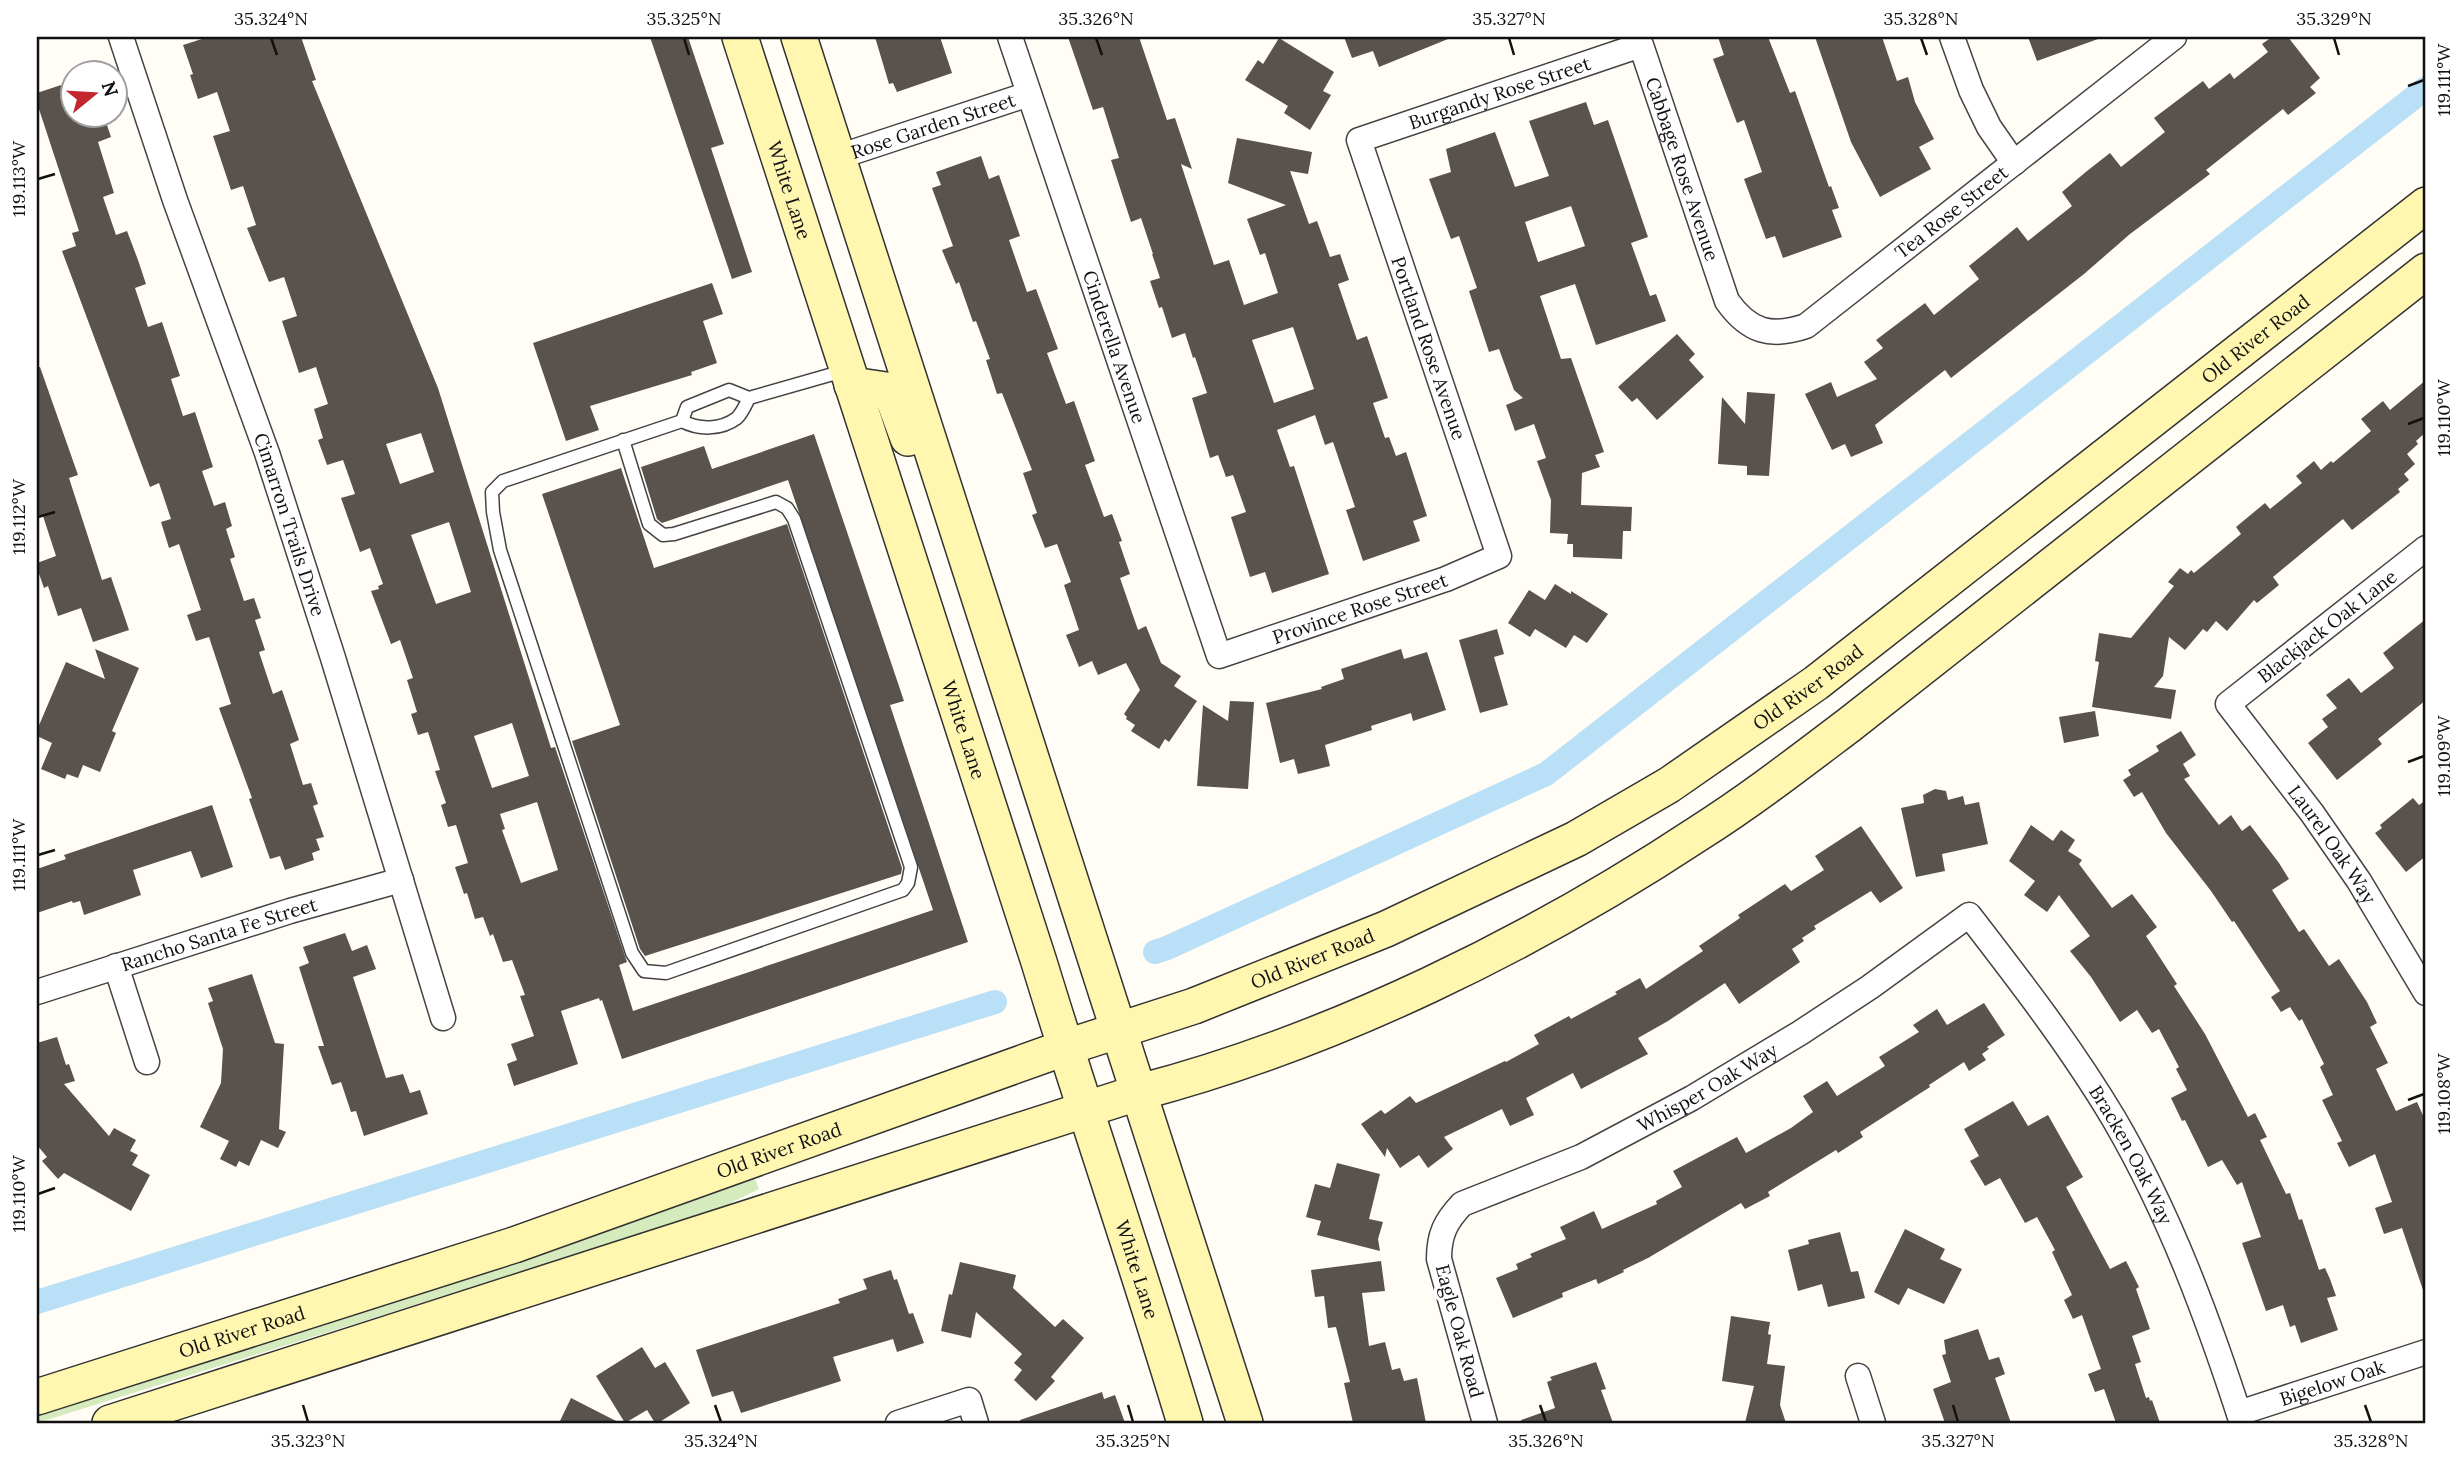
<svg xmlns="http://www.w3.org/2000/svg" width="2463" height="1460" font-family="Lora,serif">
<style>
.green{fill:#d5ebbd}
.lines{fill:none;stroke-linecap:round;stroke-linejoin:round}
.canal{stroke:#b9e0f7;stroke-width:24}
.building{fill:#5a524d;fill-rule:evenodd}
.service-casing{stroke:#444;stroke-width:15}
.minor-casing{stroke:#444;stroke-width:27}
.secondary-casing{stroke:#333;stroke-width:38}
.service{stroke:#fff;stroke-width:12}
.minor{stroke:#fff;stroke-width:24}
.secondary{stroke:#fff6b0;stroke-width:35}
.ticks{fill:none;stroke:#111;stroke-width:2.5}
.labels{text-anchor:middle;stroke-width:7;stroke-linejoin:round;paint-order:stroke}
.street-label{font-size:19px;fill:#111;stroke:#fff}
.neatline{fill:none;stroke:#111;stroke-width:2.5}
.ticks-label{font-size:18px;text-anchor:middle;fill:#111}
</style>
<rect width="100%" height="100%" fill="#fffdf5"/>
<!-- green -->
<path class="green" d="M755,1179L759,1189L712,1212L37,1423V1415Z"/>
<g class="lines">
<!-- canal -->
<g class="canal">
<path d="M1155,952L1167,948L1546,774L2426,88"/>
<path d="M37,1302L995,1002"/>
</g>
</g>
<!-- building -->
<g class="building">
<path d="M208,37H301L316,80L312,81L438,388L551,748L555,747L627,962L619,965L633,1011L933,910L788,480L662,523L657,519L641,467L704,446L712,469L814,434L904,701L890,705L968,942L622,1059L602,1000L600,1001L599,998L561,1011L578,1064L514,1086L507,1064L517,1060L511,1044L534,1036L520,996L525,995L512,960L503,962L493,934L490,936L483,917L475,919L467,893L464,894L455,867L468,863L456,825L448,827L441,805L446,803L435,771L440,770L428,732L418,735L411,714L417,712L407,680L413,678L400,640L391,644L371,591L379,589L378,586L383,584L370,548L360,552L341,498L355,494L343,460L327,465L318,440L323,438L314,409L328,404L316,367L299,373L282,321L297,316L284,277L269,282L247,228L256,225L243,186L231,190L213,136L230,131L217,92L198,99L190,75L193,74L183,45ZM421,433L434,472L400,484L386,444ZM449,522L471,592L436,604L411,535ZM512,723L529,776L492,788L474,736ZM537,802L558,870L521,883L502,830L505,829L500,814Z"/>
<path d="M650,37H688L724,144L711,148L752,272L732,279Z"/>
<path d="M875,37H940L952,73L897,92L893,83L889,84Z"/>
<path d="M1068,37H1139L1167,120L1175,118L1192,169L1181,164L1214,265L1229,260L1244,305L1278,293L1265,253L1260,255L1247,219L1286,205L1228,183L1237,138L1312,152L1308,174L1290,171L1309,224L1317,221L1330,257L1340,254L1349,280L1338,284L1357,340L1367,336L1388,398L1373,403L1385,438L1389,437L1396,456L1406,452L1427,516L1413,521L1420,541L1363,561L1346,510L1355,507L1333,442L1325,445L1315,415L1277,430L1290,467L1294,466L1329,574L1272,593L1265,572L1250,577L1231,517L1246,512L1233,475L1226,477L1218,455L1210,458L1192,398L1207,393L1195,357L1193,358L1185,333L1172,338L1162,307L1159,308L1150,281L1160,278L1152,254H1153L1141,218L1131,222L1111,160L1119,158L1103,107L1093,110ZM1293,327L1314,389L1274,403L1252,340Z"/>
<path d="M1344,37H1447L1448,39L1379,67L1373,51L1352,58Z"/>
<path d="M1718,37H1768L1790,93L1795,91L1829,187L1831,186L1839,208L1832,210L1842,237L1783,258L1775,236L1766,239L1744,179L1762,172L1744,120L1737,123L1713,59L1724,55Z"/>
<path d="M1815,37H1882L1897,81L1908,77L1915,102L1934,139L1919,147L1931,169L1880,197L1851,142Z"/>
<path d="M2028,37H2098V39L2037,61Z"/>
<path d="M2272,37H2288L2320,78L2310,87L2316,93L2288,115L2283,109L2206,170L2210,174L2130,234L2084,274L1951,378L1945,370L1875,425L1883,443L1851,457L1845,444L1832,450L1805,394L1831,382L1837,397L1877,379L1864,362L1883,348L1876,340L1925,303L1934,315L1979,279L1969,266L1995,245L2017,227L2028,241L2072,206L2062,192L2087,171L2110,153L2121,167L2165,132L2154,118L2203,81L2209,89L2230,73L2234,79L2268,52L2262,44Z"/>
<path d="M1279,38L1334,72L1323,91L1331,95L1310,130L1284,113L1288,106L1245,80L1258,60L1263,64Z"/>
<path d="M70,82L74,93V116H104L111,137L98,142L114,193L103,197L116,235L127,231L138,260L146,284L135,288L148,327L162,322L180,376L171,379L183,416L195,412L213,467L202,471L214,506L225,502L232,526L226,529L235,557L230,559L244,601L254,598L261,618L255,620L265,650L259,652L273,694L282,690L299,740L290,744L303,785L311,783L318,804L313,806L324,837L316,839L320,850L312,853L314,860L285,870L280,856L270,859L249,799L252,798L219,708L231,704L209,637L196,641L187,615L201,610L179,544L169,548L161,522L171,519L159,483L150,487L62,251L76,246L72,233L79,231L37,103V93Z"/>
<path d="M1586,102L1594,125L1608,120L1648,237L1631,243L1650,296L1656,294L1666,321L1596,345L1575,284L1540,296L1561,359L1571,358L1604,452L1595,455L1600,467L1582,473L1581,505L1632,507L1631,531H1623L1622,559L1573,557V544H1567L1568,534L1550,533L1551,500L1537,461L1546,458L1534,424L1515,431L1506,405L1523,398L1514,390L1499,349L1489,352L1469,291L1477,288L1459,236L1451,239L1429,179L1451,172L1446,149L1495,132L1515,187L1549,176L1529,121ZM1571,206L1585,246L1538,262L1525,222Z"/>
<path d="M981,156L989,179L999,175L1020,236L1009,240L1027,292L1036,289L1058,349L1047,353L1066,404L1074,401L1095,461L1085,465L1104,517L1112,514L1122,541L1119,542L1130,574L1120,578L1138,630L1146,626L1161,663L1181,676L1174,686L1197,701L1169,742L1165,739L1159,749L1131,731L1135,725L1126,719L1127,717L1124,714L1140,690L1126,663L1098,675L1092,661L1079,667L1066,635L1079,630L1064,585L1071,582L1057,544L1045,548L1032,515L1037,513L1023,473L1032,470L1002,393L997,394L986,360L990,359L976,321L973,322L959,282L956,284L942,250L953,246L932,188L941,185L936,172Z"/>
<path d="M712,283L723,314L703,321L717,363L691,372L692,375L590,406L599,430L566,441L533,343Z"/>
<path d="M1677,334L1695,354L1689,360L1704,377L1657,420L1637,398L1632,402L1618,387Z"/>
<path d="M37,367H40L78,475L69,478L102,580L111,577L129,630L93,642L81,608L58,616L48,586L44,588L37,568V563L56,556L43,516L37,518Z"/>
<path d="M2426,380V432L2416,441L2418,444L2407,454L2415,464L2404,474L2409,480L2398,489L2400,492L2352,530L2343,519L2273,577L2279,585L2257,603L2254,600L2227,631L2216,621L2207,632L2203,629L2185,650L2169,637L2163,676L2154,687L2176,690L2171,719L2092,707L2099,662L2095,661L2099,633L2131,638L2174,586L2168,582L2180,568L2188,574L2191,570L2194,573L2241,534L2236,527L2265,503L2270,509L2302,483L2296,476L2314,461L2321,470L2331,461L2333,463L2371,431L2361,419L2383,401L2390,410Z"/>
<path d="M1747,392L1775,394L1769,476L1747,475V466L1718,464L1722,397L1745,424Z"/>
<path d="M621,468L654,568L787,524L902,868L901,874L645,956L640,949L572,741L620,725L542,494Z"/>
<path d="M1555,584L1571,594V591L1608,614L1587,643L1574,635L1566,648L1535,629L1530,637L1508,623L1529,590L1545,600Z"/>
<path d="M2426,619V700L2378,739L2382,744L2337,780L2308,743L2328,727L2322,719L2337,708L2326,695L2349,678L2361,693L2394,668L2383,653Z"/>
<path d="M1497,629L1504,654L1494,657L1508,705L1480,713L1459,640Z"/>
<path d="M95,649L139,668L112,731L116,733L100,772L83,765L78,778L67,774L65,779L41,769L52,743L37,736V730L66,662L105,679Z"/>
<path d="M1401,649L1404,659L1427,652L1446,710L1413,721L1411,713L1371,726L1372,730L1325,745L1330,766L1298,774L1294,759L1280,763L1266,703L1322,689L1321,687L1344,679L1341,669Z"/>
<path d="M1230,701L1254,702L1248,789L1197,786L1203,705L1228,721Z"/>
<path d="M2095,711L2099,736L2064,743L2059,717Z"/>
<path d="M2181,731L2196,755L2183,764L2190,776L2184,779L2219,825L2231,815L2242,831L2250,825L2279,863L2289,879L2272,890L2299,932L2304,929L2329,966L2339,959L2367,1002L2377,1023L2370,1027L2388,1063L2376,1069L2396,1111L2417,1102L2426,1122V1290H2423L2402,1228L2384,1234L2375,1208L2392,1202L2375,1154L2349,1167L2337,1143L2342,1141L2322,1100L2333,1095L2320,1067L2324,1064L2302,1019L2299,1021L2290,1007L2281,1012L2271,997L2280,991L2234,921L2232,922L2211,891L2166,833L2142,792L2134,797L2123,780L2131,775L2128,770L2159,751L2156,746Z"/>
<path d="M1935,789L1946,791L1948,800L1963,796L1965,805L1979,802L1988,844L1942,854L1945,871L1916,877L1901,808L1924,803L1923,795Z"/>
<path d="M2413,798L2419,805L2426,800V856L2406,872L2375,833L2382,828L2380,825Z"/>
<path d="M212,805L233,867L201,878L191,851L133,870L141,895L84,915L80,901L73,903L72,901L37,913V869L66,859L64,855Z"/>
<path d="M2031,825L2053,841L2061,830L2075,840L2068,851L2082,860L2079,864L2112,908L2132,894L2157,927L2146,936L2177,984L2174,986L2205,1034L2248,1117L2255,1113L2267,1137L2260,1140L2286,1194L2290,1193L2299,1220L2302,1219L2319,1270L2325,1268L2330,1279L2336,1296L2327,1298L2338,1330L2301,1343L2295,1325L2290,1327L2283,1305L2266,1311L2242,1243L2261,1237L2242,1182L2237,1185L2222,1160L2208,1167L2185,1120L2182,1121L2171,1098L2187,1090L2176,1069L2179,1067L2159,1029L2152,1033L2137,1010L2120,1022L2091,977L2070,951L2090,936L2059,895L2047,912L2024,895L2035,881L2009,861Z"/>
<path d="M1861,826L1903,888L1880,903L1871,891L1814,926L1816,929L1802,938L1804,941L1792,949L1800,962L1739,1004L1725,983L1668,1021L1638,1038L1648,1054L1581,1089L1573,1073L1526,1098L1534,1115L1510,1126L1502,1109L1444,1137L1453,1149L1428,1168L1419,1155L1400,1168L1387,1148L1385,1157L1361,1124L1381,1110L1385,1114L1410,1096L1416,1103L1505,1061L1506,1062L1539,1044L1534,1035L1569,1016L1571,1019L1617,994L1615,992L1640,978L1646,989L1703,951L1699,946L1740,918L1738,915L1785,884L1791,891L1824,870L1815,856Z"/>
<path d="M345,933L352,951L367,945L376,969L353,977L386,1078L403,1074L410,1093L420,1090L428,1114L364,1136L356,1111L351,1112L341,1082L332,1085L318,1046H324L299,967L309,963L303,947Z"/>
<path d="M252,974L275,1043L284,1044L279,1129L286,1132L278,1148L261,1140L249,1166L239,1161L236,1167L220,1159L229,1141L200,1127L221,1083L223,1049L208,1003L213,1001L208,988Z"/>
<path d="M1984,1003L2005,1035L1987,1047L1989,1049L1982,1054L1986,1060L1969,1071L1964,1062L1929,1085L1930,1087L1860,1132L1863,1137L1838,1153L1836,1150L1768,1192L1770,1196L1745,1209L1741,1203L1648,1258L1623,1270L1624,1272L1598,1284L1596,1279L1562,1293L1563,1297L1513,1318L1496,1278L1518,1269L1516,1264L1532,1257L1530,1254L1566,1239L1560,1227L1594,1211L1602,1229L1657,1204L1656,1201L1682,1187L1673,1171L1737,1137L1746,1153L1791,1128L1813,1112L1803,1096L1827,1081L1837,1096L1885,1066L1879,1057L1919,1032L1913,1025L1937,1009L1947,1025Z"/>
<path d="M57,1037L66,1065L69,1064L75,1081L64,1084L109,1136L114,1128L136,1140L130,1151L138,1155L132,1165L150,1175L131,1211L64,1173L58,1179L42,1161L47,1157L37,1145V1043Z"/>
<path d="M2013,1101L2028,1126L2048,1115L2083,1177L2066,1187L2110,1269L2126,1261L2139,1287L2136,1289L2150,1329L2132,1336L2141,1362L2135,1364L2146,1398L2149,1397L2150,1401L2152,1400L2160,1423H2116L2104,1389L2095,1392L2088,1374L2101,1369L2082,1315L2073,1319L2064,1300L2072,1295L2052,1252L2055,1250L2037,1217L2025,1223L2000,1178L1985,1186L1970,1161L1979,1156L1964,1129Z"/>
<path d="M1337,1163L1380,1174L1369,1219L1383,1222L1378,1239L1380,1251L1317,1235L1321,1221L1306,1217L1315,1184L1330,1188Z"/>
<path d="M1905,1229L1945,1249L1940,1259L1962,1269L1944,1304L1908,1288L1899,1305L1874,1292Z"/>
<path d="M1840,1232L1851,1272L1858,1271L1865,1298L1828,1307L1822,1284L1798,1291L1788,1250L1809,1244L1808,1240Z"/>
<path d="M1381,1261L1385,1291L1362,1293L1369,1346L1385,1342L1392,1370L1400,1368L1404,1381L1417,1378L1426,1423H1353L1344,1383L1350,1382L1336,1327L1328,1328L1324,1296L1315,1297L1311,1270Z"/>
<path d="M960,1262L1016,1275L1013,1288L1055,1327L1063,1319L1084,1338L1051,1377L1055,1381L1036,1401L1014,1380L1022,1370L1014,1363L1022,1354L976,1312L971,1338L941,1331L949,1294L952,1295Z"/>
<path d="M891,1270L894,1280L897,1279L909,1314L913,1313L924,1343L897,1352L893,1339L833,1357L841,1381L741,1413L733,1391L712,1397L696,1350L840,1303L838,1299L867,1289L863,1279Z"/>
<path d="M1731,1316L1770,1322L1768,1334L1771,1335L1767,1364L1785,1366L1780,1405L1786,1423H1745L1754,1386L1722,1381Z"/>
<path d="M1978,1329L1989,1360L1999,1357L2005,1374L1995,1378L2011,1423H1945L1933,1389L1951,1382L1942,1355L1946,1354L1944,1340Z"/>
<path d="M642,1347L655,1368L665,1362L690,1403L658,1423H655L647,1410L625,1423L596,1376Z"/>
<path d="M1596,1362L1606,1389L1601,1390L1613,1423H1522L1521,1420L1555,1408L1547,1382L1552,1380L1550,1377Z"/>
<path d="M1102,1392L1104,1399L1115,1395L1125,1423H1021L1020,1420Z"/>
<path d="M571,1398L620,1423H559Z"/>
</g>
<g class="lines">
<!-- service casing -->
<g class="service-casing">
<g id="service">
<path d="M749,398L729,390L687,407L682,421C699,430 721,430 737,418C742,413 746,404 749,398L847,370"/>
<path d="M623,440L649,524L663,535L674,534L776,502L787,508L794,519L911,867L908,883L903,890L666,973L644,971L632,953L500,550L493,512L492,492L503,481L682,421"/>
</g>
</g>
<!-- minor casing -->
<g class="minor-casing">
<g id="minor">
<path id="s1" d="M121,37L175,200L267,453L333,658L443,1018"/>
<path id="s2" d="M1010,37L1219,656L1446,579L1499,556L1359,140L1641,45L1727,301C1749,332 1771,338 1806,326L2174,37"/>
<path d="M1952,37L1971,90L1989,127L2014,163"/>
<path id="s3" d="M838,157L1029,94"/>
<path id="s4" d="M2426,548L2228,704L2312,813L2359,881L2426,993"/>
<path d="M116,966L147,1062"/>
<path id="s5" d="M37,992L290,911L401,880"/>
<path d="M1858,1376L1873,1423"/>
<path id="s6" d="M2239,1413L2426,1352"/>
<path d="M898,1423L969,1400L976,1423"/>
<path id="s7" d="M1485,1423L1439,1259C1439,1235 1445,1222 1462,1204L1581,1157L1692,1098L1800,1033L1870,987L1969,915C2020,981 2071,1047 2114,1119C2170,1215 2208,1318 2242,1423"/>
</g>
</g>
<!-- secondary casing -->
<g class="secondary-casing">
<g id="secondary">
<path id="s8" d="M740,37L1039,962C1086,1116 1139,1269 1185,1423"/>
<path d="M799,37L1245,1423"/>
<path d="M852,385L886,390L894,400L908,438"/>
<path id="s9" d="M37,1397L514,1245L1064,1048L1194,1006L1386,929L1576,839L1669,785L1816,683L2426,205"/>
<path d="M110,1423L1140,1092C1334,1041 1531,944 1699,833C1751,800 1800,762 1849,725L2426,271"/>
</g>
</g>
<!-- service -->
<use href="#service" class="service"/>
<!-- minor -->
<use href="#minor" class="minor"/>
<!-- secondary -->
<use href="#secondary" class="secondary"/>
</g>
<!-- ticks -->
<path class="ticks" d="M271,38L277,55M684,38L689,55M1096,38L1102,55M1509,38L1514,55M1921,38L1927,55M2334,38L2339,55M2408,86L2424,80M38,179L55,174M2408,424L2424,418M38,517L55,512M2408,762L2424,756M38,855L55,850M2408,1100L2424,1094M38,1194L55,1188M303,1405L308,1422M715,1405L721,1422M1128,1405L1133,1422M1540,1405L1546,1422M1953,1405L1958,1422M2365,1405L2371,1422"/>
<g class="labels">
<!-- street labels -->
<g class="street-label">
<text dy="7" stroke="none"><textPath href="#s2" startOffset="1538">Burgandy Rose Street</textPath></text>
<text dy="7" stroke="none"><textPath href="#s3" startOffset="100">Rose Garden Street</textPath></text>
<text dy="7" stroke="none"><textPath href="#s2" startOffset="1818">Cabbage Rose Avenue</textPath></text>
<text dy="7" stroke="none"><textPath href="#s8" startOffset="161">White Lane</textPath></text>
<text dy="7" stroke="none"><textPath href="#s2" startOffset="2233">Tea Rose Street</textPath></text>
<text dy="7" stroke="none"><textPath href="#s9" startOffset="2483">Old River Road</textPath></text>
<text dy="7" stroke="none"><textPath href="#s2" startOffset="327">Cinderella Avenue</textPath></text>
<text transform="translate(1429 348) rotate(71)" y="7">Portland Rose Avenue</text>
<text dy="7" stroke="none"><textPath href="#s1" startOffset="516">Cimarron Trails Drive</textPath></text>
<text dy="7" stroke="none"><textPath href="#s2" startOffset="802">Province Rose Street</textPath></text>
<text transform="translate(2327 626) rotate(-38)" y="7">Blackjack Oak Lane</text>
<text dy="7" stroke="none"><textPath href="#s9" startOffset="1916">Old River Road</textPath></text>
<text dy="7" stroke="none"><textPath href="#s8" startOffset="728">White Lane</textPath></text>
<text dy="7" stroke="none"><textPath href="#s4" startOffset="427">Laurel Oak Way</textPath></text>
<text dy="7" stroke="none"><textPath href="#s5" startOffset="191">Rancho Santa Fe Street</textPath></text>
<text dy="7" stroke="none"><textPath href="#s9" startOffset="1349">Old River Road</textPath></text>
<text dy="7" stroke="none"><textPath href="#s7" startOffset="504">Whisper Oak Way</textPath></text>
<text dy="7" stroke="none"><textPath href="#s9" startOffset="782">Old River Road</textPath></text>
<text dy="7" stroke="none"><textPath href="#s7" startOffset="1108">Bracken Oak Way</textPath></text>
<text dy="7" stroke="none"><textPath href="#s8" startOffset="1295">White Lane</textPath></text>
<text dy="7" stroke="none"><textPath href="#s9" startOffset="215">Old River Road</textPath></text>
<text transform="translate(1460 1331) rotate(75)" y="7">Eagle Oak Road</text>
<text dy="7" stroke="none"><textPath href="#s6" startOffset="98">Bigelow Oak</textPath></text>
</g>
</g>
<!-- border -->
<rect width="2463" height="1460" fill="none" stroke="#ffffff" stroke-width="77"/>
<!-- north arrow -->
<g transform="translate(94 94) rotate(72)"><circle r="33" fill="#ffffff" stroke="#a0a0a0" stroke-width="2"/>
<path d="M0-5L12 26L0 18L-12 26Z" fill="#c4262e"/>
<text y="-10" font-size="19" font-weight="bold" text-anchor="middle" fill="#111111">N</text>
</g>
<rect x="38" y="38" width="2386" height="1384" class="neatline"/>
<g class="ticks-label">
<text x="271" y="25">35.324°N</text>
<text x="684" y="25">35.325°N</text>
<text x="1096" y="25">35.326°N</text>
<text x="1509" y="25">35.327°N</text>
<text x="1921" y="25">35.328°N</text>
<text x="2334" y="25">35.329°N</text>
<text transform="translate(2444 80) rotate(-90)" y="6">119.111°W</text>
<text transform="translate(19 179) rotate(-90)" y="6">119.113°W</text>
<text transform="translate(2444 418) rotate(-90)" y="6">119.110°W</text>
<text transform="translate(19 517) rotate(-90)" y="6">119.112°W</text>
<text transform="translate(2444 756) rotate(-90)" y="6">119.109°W</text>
<text transform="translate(19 855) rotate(-90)" y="6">119.111°W</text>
<text transform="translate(2444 1094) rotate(-90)" y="6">119.108°W</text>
<text transform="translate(19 1194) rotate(-90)" y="6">119.110°W</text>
<text x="308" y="1447">35.323°N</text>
<text x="721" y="1447">35.324°N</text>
<text x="1133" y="1447">35.325°N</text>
<text x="1546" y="1447">35.326°N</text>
<text x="1958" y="1447">35.327°N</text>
<text x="2371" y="1447">35.328°N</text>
</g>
</svg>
